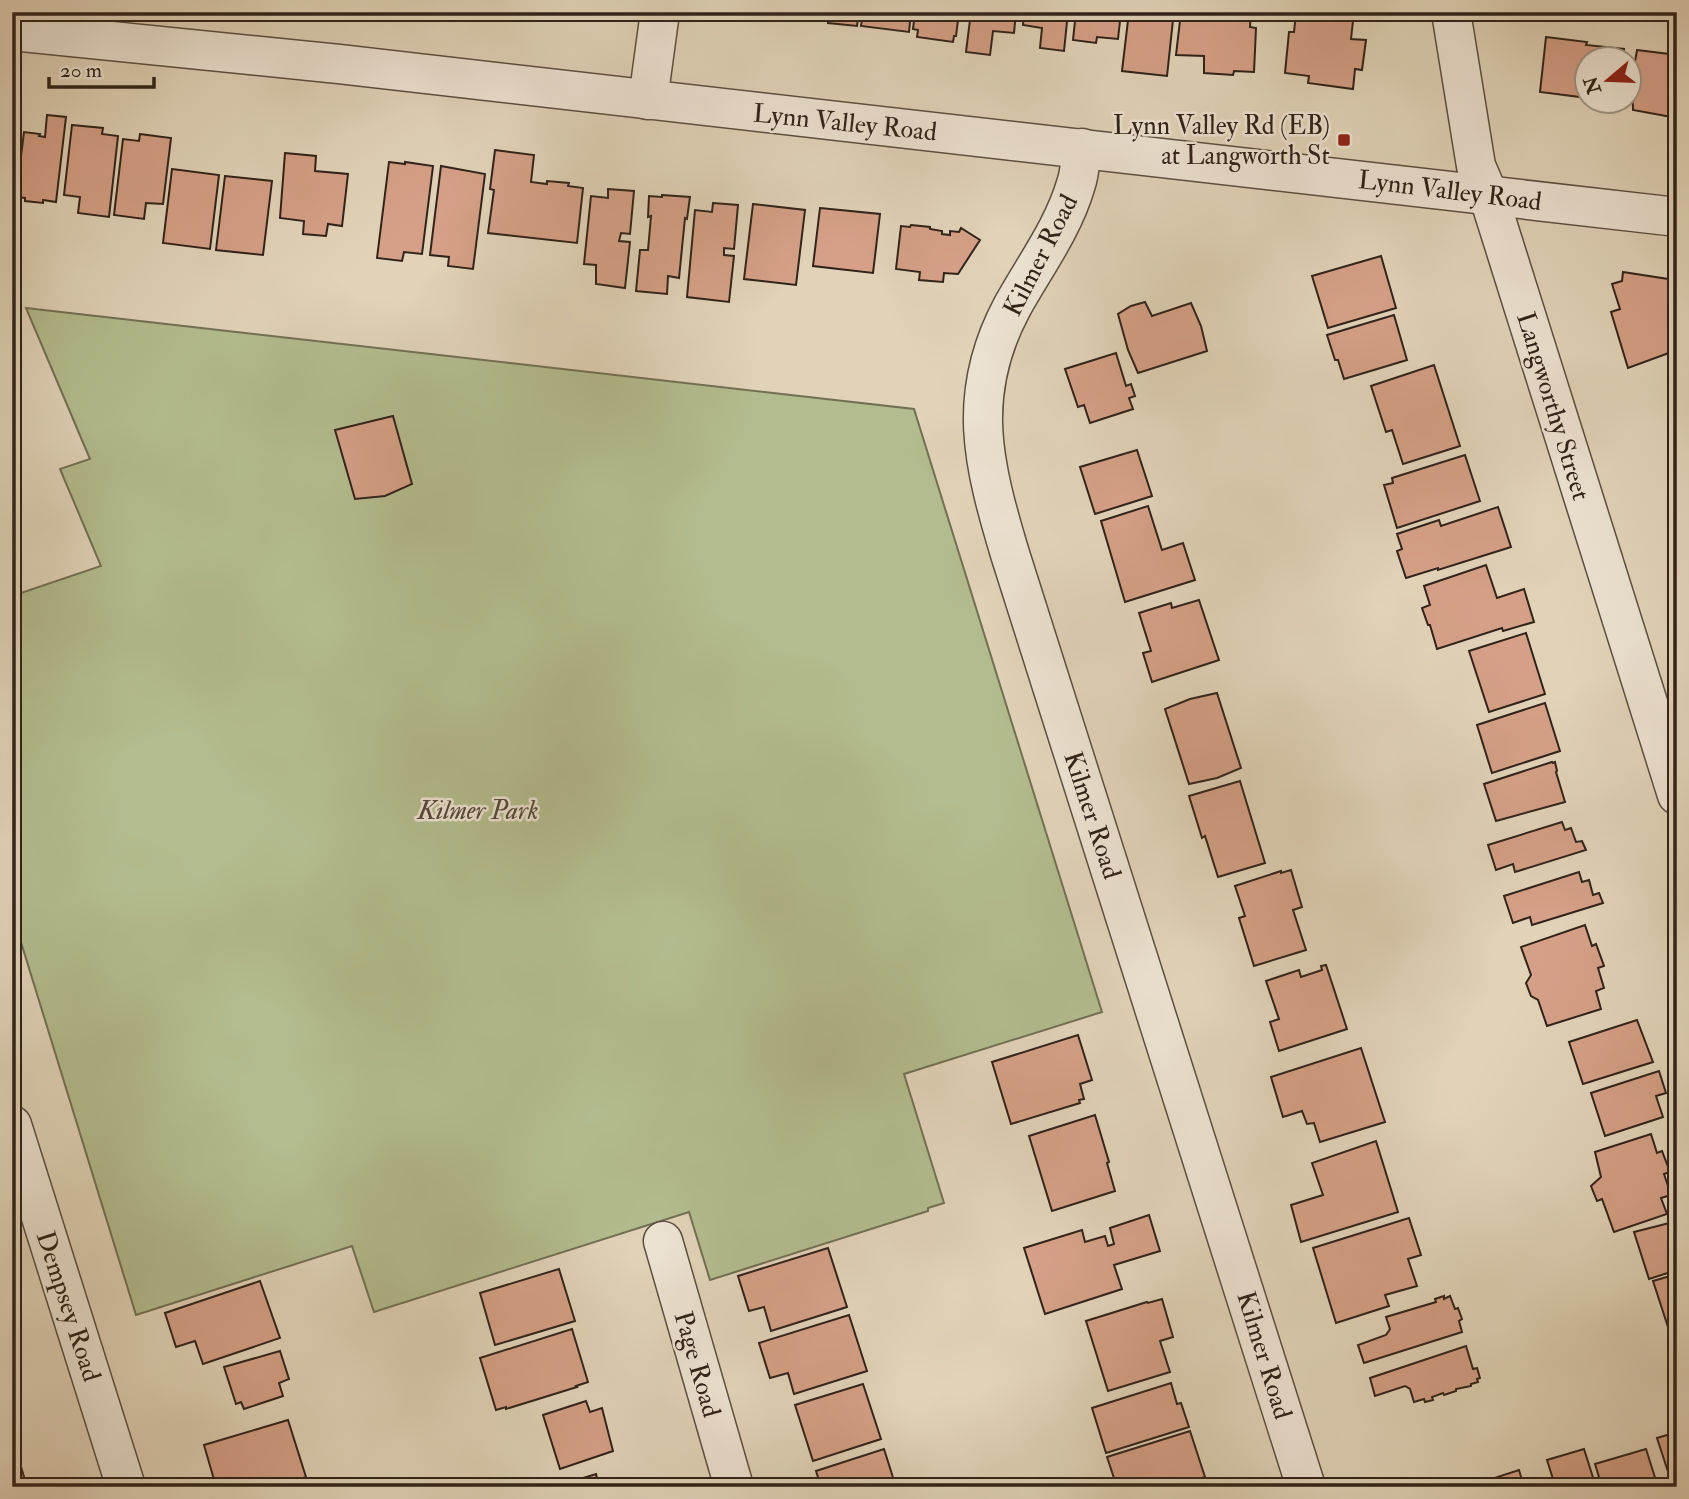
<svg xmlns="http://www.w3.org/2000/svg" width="1689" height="1499" font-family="'IM FELL Double Pica',serif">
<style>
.green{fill:#b3bc8e;stroke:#727054;stroke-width:2}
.building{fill:#d5a087;stroke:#302319;stroke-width:2}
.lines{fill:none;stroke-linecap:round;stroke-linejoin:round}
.minor-casing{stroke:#5c4f41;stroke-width:41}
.tertiary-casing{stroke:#5c4f41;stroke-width:41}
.minor{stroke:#ece2d1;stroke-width:38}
.tertiary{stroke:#ece2d1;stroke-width:38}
.poi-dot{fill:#8f2418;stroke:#ece2d1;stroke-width:2.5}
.labels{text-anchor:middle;stroke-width:5;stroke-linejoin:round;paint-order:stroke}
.street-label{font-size:26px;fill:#302319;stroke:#ece2d1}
.poi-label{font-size:26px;fill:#302319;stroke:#ece2d1;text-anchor:end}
.park-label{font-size:26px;font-style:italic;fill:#514936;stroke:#ece2d1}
</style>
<rect width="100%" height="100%" fill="#e1d3b8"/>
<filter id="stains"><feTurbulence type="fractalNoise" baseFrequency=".00286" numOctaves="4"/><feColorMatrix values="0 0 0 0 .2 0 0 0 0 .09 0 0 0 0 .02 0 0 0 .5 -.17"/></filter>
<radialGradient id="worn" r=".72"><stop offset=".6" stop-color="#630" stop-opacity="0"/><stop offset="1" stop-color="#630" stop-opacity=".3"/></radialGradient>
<!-- green -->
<path class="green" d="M26,308L914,409L1102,1012L904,1074L944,1203L928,1208V1211L710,1280L689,1212L374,1312L352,1246L136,1315L12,913V596L101,566L60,469L90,459Z"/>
<!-- building -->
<g class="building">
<path d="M730,12H804L803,20Z"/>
<path d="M810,12H859L857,26L828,23V19L810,17Z"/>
<path d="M863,12H911L909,32L861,26Z"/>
<path d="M915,12H959L956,36H954L953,42L917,37L918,30L913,29Z"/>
<path d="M971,12H1016L1014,33L993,31L990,55L966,52Z"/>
<path d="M1024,12H1068L1064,51L1040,48L1042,28L1023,25Z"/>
<path d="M1076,12H1121L1118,39L1097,37L1096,43L1073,40Z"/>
<path d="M1129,12H1172L1171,14H1168L1167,19L1173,20L1167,76L1122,71Z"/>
<path d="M1181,12H1251L1250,27L1256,28L1254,72L1234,71L1233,75L1204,73V56L1176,55Z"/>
<path d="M1307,12H1354L1351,39L1366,40L1362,70L1355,69L1353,89L1308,83L1309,76L1285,73L1289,32H1294L1296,13L1307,14Z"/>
<path d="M1546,37L1587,42L1586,45L1624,49L1623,60H1588V98L1540,92Z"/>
<path d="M1637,50L1677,55V118L1633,110L1632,79Z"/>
<path d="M47,115L66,117L56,202L43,200V203L25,201V198L16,197L24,132L40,134L39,136L45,137Z"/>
<path d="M72,125L103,128L102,134L118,136L109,217L78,213L80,197L64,195Z"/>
<path d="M140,134L171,138L163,204L146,203L144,219L114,215L123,139L139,141Z"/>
<path d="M495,150L534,155L531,182L547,184V181L569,183L568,186L583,188L577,243L488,233L494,190L490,189Z"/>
<path d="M285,153L316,156L315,171L348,174L342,226L328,224L326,236L303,234L304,221L280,218Z"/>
<path d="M389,162L405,164V162L433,166L422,254L404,252L402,261L377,258Z"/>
<path d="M441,166L485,174L473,269L448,266L449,257L430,255Z"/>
<path d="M172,169L219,175L210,249L163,243Z"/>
<path d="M225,176L272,181L263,255L216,250Z"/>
<path d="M608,189L634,191L630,234L621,233L619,241L630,242L625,288L596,284V265L584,264L591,196L608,198Z"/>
<path d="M662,195L690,197L687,219L685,218L679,278L668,276L667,294L636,291L640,250H648L651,216L648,217L649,196L662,197Z"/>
<path d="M713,203L738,205L734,249L724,248V255L734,256L729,302L687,297L695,210L712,212Z"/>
<path d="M753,204L805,210L796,285L744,279Z"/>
<path d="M820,208L880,214L873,273L813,266Z"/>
<path d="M911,225L930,227V229L942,231V234L950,235V231L959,232L961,228L980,240L958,274L944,273L943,282L919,280L920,272L896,269L901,226L910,227Z"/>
<path d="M1381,256L1396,308L1328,328L1312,276Z"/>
<path d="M1623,272L1668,279L1670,285L1677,283V350L1628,368L1611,312L1620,309L1612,284L1622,281Z"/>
<path d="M1145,302L1152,316L1191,303L1201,326L1207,351L1138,373L1128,350L1118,314L1131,306Z"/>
<path d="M1394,315L1407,360L1344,379L1338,360H1335L1327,335Z"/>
<path d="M1116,353L1126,386L1131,384L1135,396L1129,398L1133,409L1090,423L1084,405L1078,407L1065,369Z"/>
<path d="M1434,365L1460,446L1403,464L1392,430L1386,432L1371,386Z"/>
<path d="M393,416L412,484L385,496L355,499L335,430Z"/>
<path d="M1137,450L1152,496L1095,514L1080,467Z"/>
<path d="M1465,455L1480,501L1397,528L1384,485L1393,483L1392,478Z"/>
<path d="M1148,506L1162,550L1183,543L1195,580L1125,602L1101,521Z"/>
<path d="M1498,507L1511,547L1438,570V568L1406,578L1397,551L1402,549L1397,534L1439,520L1441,526Z"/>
<path d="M1486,565L1497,598L1524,589L1534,622L1503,631L1502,628L1437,649L1430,625H1428L1422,608L1430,605L1424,586Z"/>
<path d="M1199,600L1219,660L1152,682L1143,653L1151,651L1139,613L1171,603L1172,608Z"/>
<path d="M1526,633L1545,694L1489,712L1469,651Z"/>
<path d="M1217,693L1241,768L1217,778L1189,784L1165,709L1190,699Z"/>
<path d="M1545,703L1560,751L1492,773L1477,725Z"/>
<path d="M1552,762L1553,763L1555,762L1557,771L1556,772L1565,802L1496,821L1484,784Z"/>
<path d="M1240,781L1265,863L1218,877L1205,836L1202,838L1189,796Z"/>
<path d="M1562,822L1565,830L1571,828L1576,842L1582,841L1586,850L1515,872L1513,864L1496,870L1488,845Z"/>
<path d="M1291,870L1302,907L1293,910L1306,950L1254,966L1239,918L1245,916L1235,886L1281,871V873Z"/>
<path d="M1579,872L1582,882L1589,880L1593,895L1599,893L1603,903L1532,925L1530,917L1513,923L1504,896Z"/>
<path d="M1585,925L1592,946L1596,944L1604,966L1598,968L1604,988L1596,991L1601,1009L1547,1026L1538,1000L1531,996L1526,983L1531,975L1521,947Z"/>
<path d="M1326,965L1347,1029L1279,1051L1270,1022L1279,1019L1266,981L1299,970L1301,977L1322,970L1321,966Z"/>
<path d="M1637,1020L1653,1062L1583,1084L1569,1042Z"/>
<path d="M1078,1035L1092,1080L1080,1084L1084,1099L1079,1100L1080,1103L1011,1124L992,1062Z"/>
<path d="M1361,1048L1385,1122L1320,1142L1314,1123L1307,1124L1302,1111L1283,1117L1271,1077Z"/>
<path d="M1659,1071L1666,1093L1656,1096L1663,1117L1605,1136L1591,1093Z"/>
<path d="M1095,1115L1109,1162L1107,1163L1115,1191L1052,1211L1029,1136Z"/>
<path d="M1651,1134L1657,1153L1662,1151L1670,1172L1664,1174L1671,1195L1661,1198L1667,1214L1614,1232L1602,1199L1597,1201L1591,1186L1601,1177L1595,1152Z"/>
<path d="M1376,1141L1398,1212L1301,1242L1291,1205L1323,1195L1312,1163Z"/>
<path d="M1149,1215L1160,1251L1114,1265L1122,1289L1045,1314L1024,1248L1082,1230L1085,1242L1105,1236L1108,1246L1114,1244L1110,1228Z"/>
<path d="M1409,1218L1421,1255L1408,1259L1417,1286L1385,1295L1389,1306L1336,1323L1313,1248Z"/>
<path d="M1677,1221V1270L1649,1279L1634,1232Z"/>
<path d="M828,1248L847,1307L771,1331L764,1307L749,1311L738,1276Z"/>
<path d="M559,1269L575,1321L495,1345L480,1293Z"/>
<path d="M1677,1274V1324L1668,1327L1653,1281Z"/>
<path d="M260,1281L280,1338L203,1364L195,1341L176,1347L165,1313Z"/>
<path d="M1444,1296V1299L1450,1296L1455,1309L1458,1308L1462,1319L1459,1321L1462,1332L1364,1363L1358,1345L1386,1335L1390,1329L1386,1317L1436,1302L1435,1299Z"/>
<path d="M1162,1299L1173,1337L1160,1341L1170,1372L1108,1391L1086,1321L1147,1302L1148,1303Z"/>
<path d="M849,1315L867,1371L794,1394L788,1373L770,1378L759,1343Z"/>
<path d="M572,1329L588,1382L576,1386L577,1387L506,1409V1407L496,1410L480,1358Z"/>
<path d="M1466,1346L1473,1369L1477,1368L1480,1378L1477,1379L1478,1382L1471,1384V1386L1456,1389V1391L1444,1395L1443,1393L1432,1397L1433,1400L1425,1402L1424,1399L1414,1402L1410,1389L1405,1386L1375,1396L1370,1378Z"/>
<path d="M280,1351L289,1379L279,1383L283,1396L244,1409L241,1402L236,1404L224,1367Z"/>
<path d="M1171,1383L1177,1404L1181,1403L1189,1427L1106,1453L1092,1408Z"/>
<path d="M863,1384L881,1439L813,1461L795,1405Z"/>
<path d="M586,1401L590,1412L602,1408L613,1451L560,1469L543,1415Z"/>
<path d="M288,1420L306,1477L275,1487H233L230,1478L215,1483L204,1445Z"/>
<path d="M1190,1431L1205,1477L1173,1487H1117L1107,1457Z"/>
<path d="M1677,1432V1487H1673L1657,1438Z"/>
<path d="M12,1447L16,1460H19L27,1487H12Z"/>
<path d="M884,1449L896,1487H821L816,1471Z"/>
<path d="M1584,1449L1596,1487H1544L1543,1483L1553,1479L1547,1460Z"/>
<path d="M1646,1449L1658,1487H1602L1595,1464Z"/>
<path d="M1519,1470L1524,1487H1484L1482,1482Z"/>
<path d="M596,1474L599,1487H554Z"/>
</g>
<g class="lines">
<!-- minor casing -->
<g class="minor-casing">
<g id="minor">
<path d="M1451,12L1476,166L1488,194L1677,795"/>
<path d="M648,100L660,12"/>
<path d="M1082,148C1080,160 1080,173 1076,184C1063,229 1034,267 1012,307C965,395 983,464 1010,554L1306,1487"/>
<path d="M663,1241L734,1487"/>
</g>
</g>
<!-- tertiary casing -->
<g class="tertiary-casing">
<g id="tertiary">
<path d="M12,31L339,64L1677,217"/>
<path d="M12,1125L126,1487"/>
</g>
</g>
<!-- minor -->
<use href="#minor" class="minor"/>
<!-- tertiary -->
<use href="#tertiary" class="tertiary"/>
</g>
<!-- markers -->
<rect class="poi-dot" x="1337" y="133" width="14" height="14" rx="3.5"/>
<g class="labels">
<!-- street labels -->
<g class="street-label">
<text transform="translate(845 122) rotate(6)" y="9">Lynn Valley Road</text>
<text transform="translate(1450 190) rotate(7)" y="9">Lynn Valley Road</text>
<text transform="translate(1040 255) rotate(-63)" y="9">Kilmer Road</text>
<text transform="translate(1554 406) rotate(73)" y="9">Langworthy Street</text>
<text transform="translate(1093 815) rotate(72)" y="9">Kilmer Road</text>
<text transform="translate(69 1306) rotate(72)" y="9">Dempsey Road</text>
<text transform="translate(1265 1355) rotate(73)" y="9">Kilmer Road</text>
<text transform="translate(698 1364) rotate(74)" y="9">Page Road</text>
</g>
<!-- poi labels -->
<g class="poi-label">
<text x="1330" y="134">Lynn Valley Rd (EB)<tspan x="1330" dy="30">at Langworth St</tspan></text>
</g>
<!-- park labels -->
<g class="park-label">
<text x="478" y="819">Kilmer Park</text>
</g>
</g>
<!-- margin -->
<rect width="1689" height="1499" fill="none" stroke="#e1d3b8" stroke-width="42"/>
<rect x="14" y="14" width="1661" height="1471" fill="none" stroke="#302319" stroke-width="3.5"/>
<rect x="21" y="21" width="1647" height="1457" fill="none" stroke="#302319" stroke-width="2"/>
<!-- north arrow -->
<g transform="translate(1608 80) rotate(251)"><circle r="33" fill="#ece2d1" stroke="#a19687" stroke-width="2"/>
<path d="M0-5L12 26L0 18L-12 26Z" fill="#8f2418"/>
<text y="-10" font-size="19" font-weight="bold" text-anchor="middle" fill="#302319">N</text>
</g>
<!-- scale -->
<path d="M49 77v10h105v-10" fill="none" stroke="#302319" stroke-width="3.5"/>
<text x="60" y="77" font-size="21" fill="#302319" stroke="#ece2d1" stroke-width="5" paint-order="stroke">20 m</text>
<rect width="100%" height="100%" filter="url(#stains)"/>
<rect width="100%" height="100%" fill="url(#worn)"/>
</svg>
